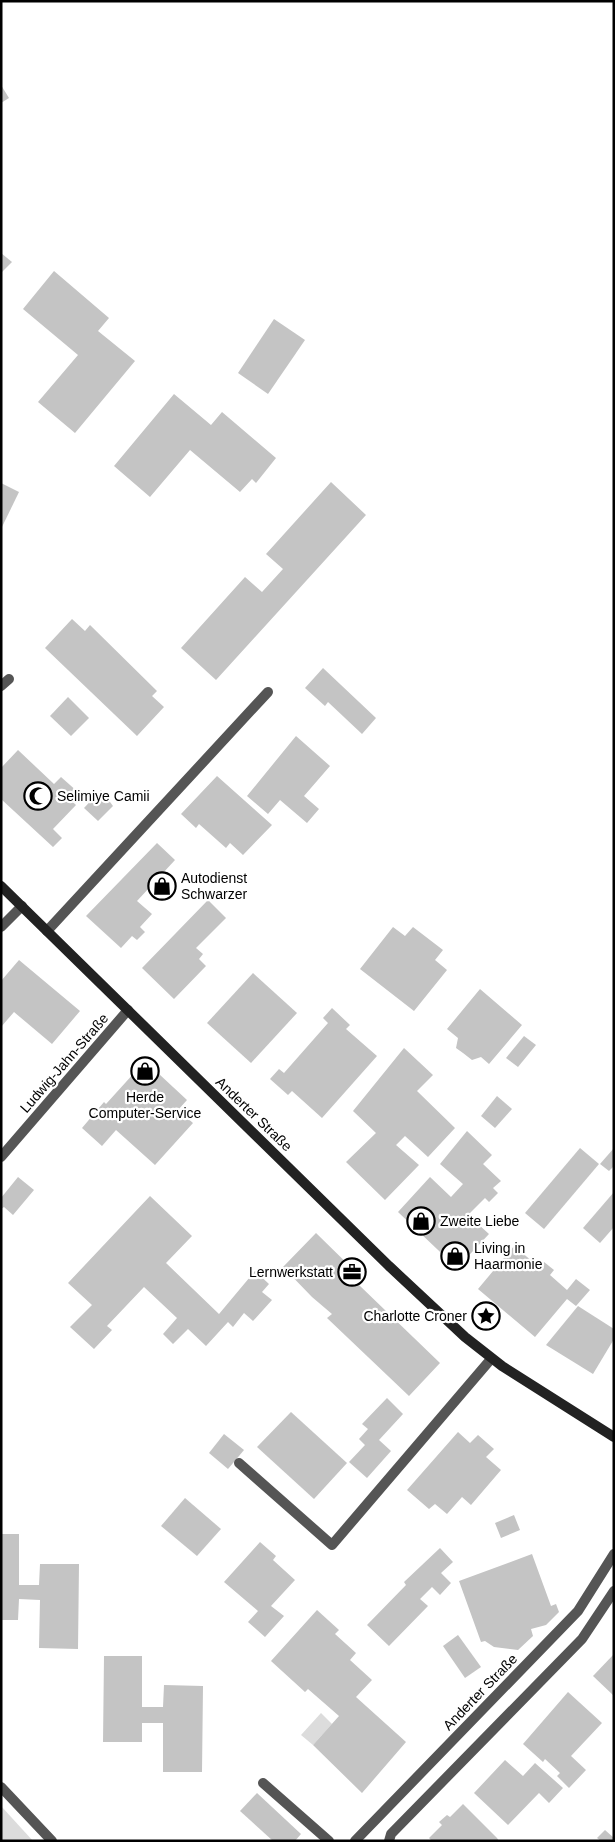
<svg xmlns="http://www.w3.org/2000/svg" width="615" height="1842" font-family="Helvetica,sans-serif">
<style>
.green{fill:#dcdcdc}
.building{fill:#c4c4c4}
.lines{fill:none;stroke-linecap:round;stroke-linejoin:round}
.service{stroke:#555;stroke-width:10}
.minor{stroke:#555;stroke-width:10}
.secondary{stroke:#222;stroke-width:10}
.labels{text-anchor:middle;stroke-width:4.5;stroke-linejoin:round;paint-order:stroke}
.poi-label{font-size:14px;fill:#000;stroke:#fff;text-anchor:start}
.street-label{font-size:14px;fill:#000;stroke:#fff}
</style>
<rect width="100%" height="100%" fill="#fff"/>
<!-- green -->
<g class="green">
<path d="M321,1713L332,1724L313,1745L301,1735Z"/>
<path d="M1,1806L33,1841H1Z"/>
</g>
<!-- building -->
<g class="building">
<path d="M1,85L9,98L1,103Z"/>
<path d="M1,253L12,262L1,273Z"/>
<path d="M54,271L109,318L98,331L135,361L75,433L38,402L78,355L23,309Z"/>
<path d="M274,319L305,340L268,394L238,373Z"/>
<path d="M174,394L211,425L222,412L276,458L256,483L252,479L240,492L190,450L150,497L114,466Z"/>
<path d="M331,482L366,515L216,680L181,648L245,577L262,592L283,569L266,554Z"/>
<path d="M1,483L19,492L1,529Z"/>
<path d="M72,619L85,631L90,625L157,691L152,696L164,707L137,736L45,648Z"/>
<path d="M323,668L376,718L362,734L328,702L325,706L305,688Z"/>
<path d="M68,697L89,718L71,736L50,716Z"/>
<path d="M296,736L330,766L304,796L319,809L307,823L280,800L268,814L247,796Z"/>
<path d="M18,750L54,784L61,777L79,793L71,800L76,805L53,829L62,838L53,847L1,799V768Z"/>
<path d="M217,776L272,825L243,855L230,843L226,848L199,824L196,828L181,814Z"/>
<path d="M101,790L113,806L98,821L84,808Z"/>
<path d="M157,843L175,860L137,901L152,914L140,927L145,932L137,940L132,936L121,948L86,916Z"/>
<path d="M208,900L226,918L196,948L203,954L199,959L206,966L174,999L142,968Z"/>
<path d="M393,927L405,936L413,927L443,950L435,960L447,970L414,1011L360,969Z"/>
<path d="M19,960L80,1011L52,1044L14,1012L1,1027V981Z"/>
<path d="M253,973L297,1013L251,1063L207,1023Z"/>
<path d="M480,989L522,1025L489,1064L481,1057L472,1060L463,1053L456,1048L458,1038L447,1029Z"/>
<path d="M332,1008L350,1025L346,1029L377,1056L322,1118L292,1091L288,1095L270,1079L279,1069L284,1073L328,1023L323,1018Z"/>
<path d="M524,1036L536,1045L518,1067L506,1058Z"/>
<path d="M404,1048L433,1075L417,1091L455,1128L428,1157L405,1136L396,1145L419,1165L385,1200L346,1162L376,1133L353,1111Z"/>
<path d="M145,1061L187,1100L178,1110L193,1123L155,1165L116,1130L102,1146L82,1128L104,1102L106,1104Z"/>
<path d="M497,1096L512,1109L495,1128L481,1116Z"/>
<path d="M467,1131L492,1155L483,1164L501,1181L493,1188L498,1193L489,1202L485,1198L468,1215L489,1234L457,1268L398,1212L430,1177L451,1197L463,1184L440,1164Z"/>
<path d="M580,1148L599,1164L544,1229L525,1213Z"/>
<path d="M614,1148V1166L609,1171L600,1164Z"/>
<path d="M18,1177L34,1190L13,1215L4,1207L1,1209V1198Z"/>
<path d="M614,1192V1227L600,1243L583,1228Z"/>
<path d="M150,1196L192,1236L166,1263L219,1314L255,1271L269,1284L262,1292L272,1300L253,1321L244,1313L233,1327L228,1322L206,1346L188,1329L173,1344L163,1334L177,1318L144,1287L107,1326L112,1330L94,1349L70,1327L92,1305L68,1283Z"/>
<path d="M316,1233L364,1280L359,1285L440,1363L409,1396L327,1318L332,1314L312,1297L283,1267Z"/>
<path d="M514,1246L539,1267L544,1262L554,1270L550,1275L567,1290L576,1279L590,1290L576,1306L567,1299L535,1337L478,1289Z"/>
<path d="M578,1306L614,1329V1339L593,1374L546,1345Z"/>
<path d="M387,1398L403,1414L379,1440L391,1451L367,1478L349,1462L365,1445L359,1439L368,1429L362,1424Z"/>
<path d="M291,1412L347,1463L314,1499L257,1447Z"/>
<path d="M458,1432L470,1443L478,1435L494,1449L486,1457L501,1470L471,1505L462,1497L447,1514L435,1504L429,1509L407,1490Z"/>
<path d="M224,1434L244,1450L228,1469L209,1453Z"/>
<path d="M185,1498L221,1529L197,1556L161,1526Z"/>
<path d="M514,1515L520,1530L501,1538L495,1523Z"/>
<path d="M1,1534H19V1585H39L40,1564H79L78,1649L39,1648L40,1600L19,1599L18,1620H1Z"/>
<path d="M260,1542L276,1556L273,1560L295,1580L271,1606L284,1616L265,1637L248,1622L258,1611L224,1582Z"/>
<path d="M440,1548L453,1562L441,1573L451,1583L440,1595L432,1587L420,1599L428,1606L389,1646L367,1625L406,1585L404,1582Z"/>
<path d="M532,1554L551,1606L556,1604L559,1612L546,1625L531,1629L533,1636L518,1650L494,1647L485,1641L481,1642L459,1581Z"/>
<path d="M317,1610L339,1630L335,1634L356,1653L350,1660L372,1680L356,1697L406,1742L362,1793L313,1745L339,1716L308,1689L305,1692L271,1661Z"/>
<path d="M458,1635L481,1667L465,1678L443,1646Z"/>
<path d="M614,1654V1696L593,1676Z"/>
<path d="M104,1656H142V1707H163L164,1685L203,1686L202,1772H163V1723H142V1742H103Z"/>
<path d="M568,1692L602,1723L571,1756L586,1770L569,1788L557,1776L560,1773L545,1759L543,1762L523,1744Z"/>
<path d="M505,1760L523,1776L535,1763L563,1788L549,1803L539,1793L508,1825L474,1793Z"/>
<path d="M257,1793L301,1834L295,1841H273L240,1811Z"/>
<path d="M463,1804L497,1838L499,1841H432L429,1838L442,1825L439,1822L447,1815L450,1817Z"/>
<path d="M605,1830L614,1838V1841H601L597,1838Z"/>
</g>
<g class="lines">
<!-- service -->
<g class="service">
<path d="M1,686L9,679"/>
<path d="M1,927L22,906"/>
<path d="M47,931L268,692"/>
<path d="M389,1841L391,1834L582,1639L614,1591"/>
</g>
<!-- minor -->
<g class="minor">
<path d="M1,1157L128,1010"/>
<path d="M239,1463L332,1545L491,1359"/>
<path d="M263,1783L329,1841"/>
<path d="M1,1787L52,1841"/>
<path d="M355,1841L578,1611L614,1554"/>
</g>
<!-- secondary -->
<path class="secondary" d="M1,886L389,1266L465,1337L502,1366L614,1437"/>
</g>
<!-- icons -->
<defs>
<g id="mosque-ring" transform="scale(1.4375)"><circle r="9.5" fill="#fff" stroke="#000" stroke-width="1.5"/><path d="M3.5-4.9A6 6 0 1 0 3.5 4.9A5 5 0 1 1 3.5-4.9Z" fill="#000"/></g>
<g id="shop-ring" transform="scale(1.4375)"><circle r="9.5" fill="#fff" stroke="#000" stroke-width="1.5"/><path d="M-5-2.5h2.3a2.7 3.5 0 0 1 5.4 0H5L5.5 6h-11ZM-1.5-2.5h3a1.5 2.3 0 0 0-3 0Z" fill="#000"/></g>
<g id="office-ring" transform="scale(1.4375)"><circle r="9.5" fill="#fff" stroke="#000" stroke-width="1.5"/><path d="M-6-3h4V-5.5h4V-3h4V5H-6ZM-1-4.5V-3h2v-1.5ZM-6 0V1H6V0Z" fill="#000"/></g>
<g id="sight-ring" transform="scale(1.4375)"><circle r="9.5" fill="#fff" stroke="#000" stroke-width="1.5"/><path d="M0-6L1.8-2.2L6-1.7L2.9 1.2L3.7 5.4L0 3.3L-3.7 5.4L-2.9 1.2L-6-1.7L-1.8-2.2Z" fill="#000"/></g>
</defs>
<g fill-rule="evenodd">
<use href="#mosque-ring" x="38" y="796"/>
<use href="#shop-ring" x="162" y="886"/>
<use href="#shop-ring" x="145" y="1071"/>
<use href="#shop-ring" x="421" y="1221"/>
<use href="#shop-ring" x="455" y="1256"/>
<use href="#office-ring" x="352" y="1272"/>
<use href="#sight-ring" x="486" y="1316"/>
</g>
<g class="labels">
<!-- poi labels -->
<g class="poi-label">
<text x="57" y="801">Selimiye Camii</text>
<text x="181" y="883">Autodienst<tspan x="181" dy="16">Schwarzer</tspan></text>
<text x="145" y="1102" text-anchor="middle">Herde<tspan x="145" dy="16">Computer-Service</tspan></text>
<text x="440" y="1226">Zweite Liebe</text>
<text x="474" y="1253">Living in<tspan x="474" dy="16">Haarmonie</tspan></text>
<text x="333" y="1277" text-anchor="end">Lernwerkstatt</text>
<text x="467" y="1321" text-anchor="end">Charlotte Croner</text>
</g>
<!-- street labels -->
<g class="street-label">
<text transform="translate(64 1063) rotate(-49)" y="5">Ludwig-Jahn-Straße</text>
<text transform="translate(254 1114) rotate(44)" y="5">Anderter Straße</text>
<text transform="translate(480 1692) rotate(-46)" y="5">Anderter Straße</text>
</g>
</g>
<!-- border -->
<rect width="615" height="1842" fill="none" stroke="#000000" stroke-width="5"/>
</svg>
